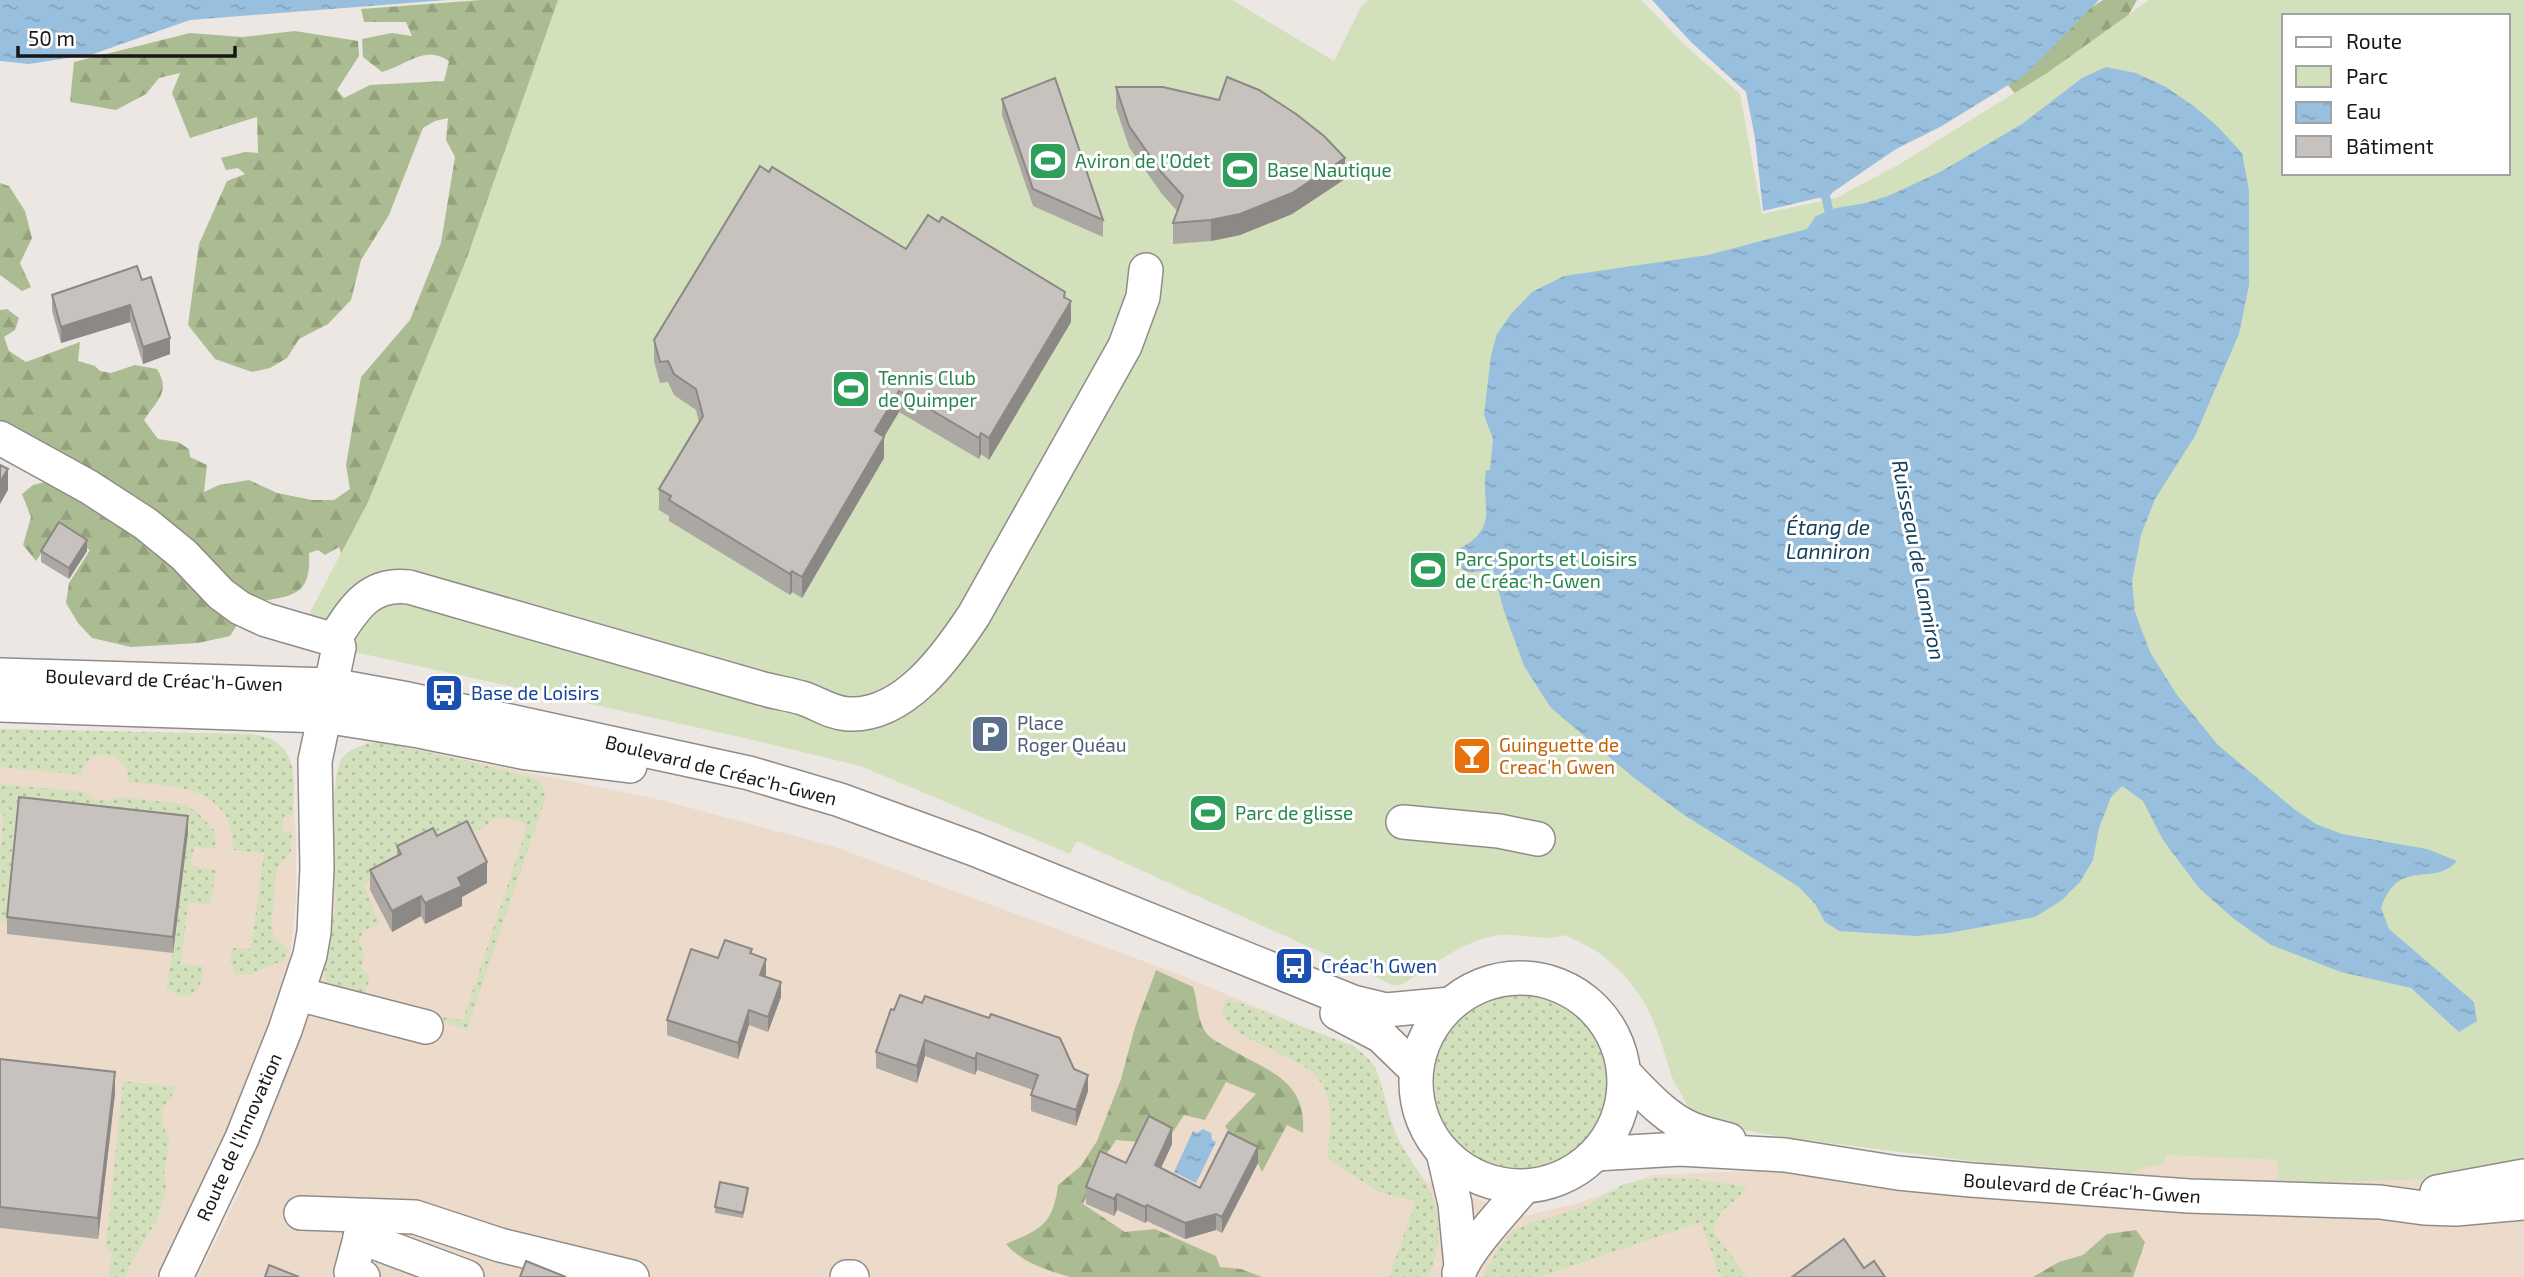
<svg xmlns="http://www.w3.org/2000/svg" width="2524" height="1277" font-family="'Exo 2',sans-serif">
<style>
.commercial{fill:#ecdbca}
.grass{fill:url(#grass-dots)}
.forest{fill:url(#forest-firs)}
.park{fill:#d2e0bc;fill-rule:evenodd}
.water{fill:url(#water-ripples)}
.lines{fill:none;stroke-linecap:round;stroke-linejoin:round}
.stream{stroke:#98bfdd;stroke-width:9}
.minor-casing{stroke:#918c88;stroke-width:36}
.minor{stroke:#fff;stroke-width:33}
.wall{fill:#aba7a3}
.shaded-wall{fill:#8b8885}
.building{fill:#c7c2be;stroke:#8b8885;stroke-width:2}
.labels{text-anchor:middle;stroke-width:6;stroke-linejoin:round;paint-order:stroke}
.leisure-label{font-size:19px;fill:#27864d;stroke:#fff;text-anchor:start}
.street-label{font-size:19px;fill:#191716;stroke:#fff}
.transit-label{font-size:19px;fill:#164399;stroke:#fff;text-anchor:start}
.service-label{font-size:19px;fill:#4e5e75;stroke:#fff;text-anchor:start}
.food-label{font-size:19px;fill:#c56008;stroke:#fff;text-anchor:start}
.water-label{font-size:21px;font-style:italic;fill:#12405e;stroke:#fff}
</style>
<defs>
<pattern id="grass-dots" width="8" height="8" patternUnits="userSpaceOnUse" patternTransform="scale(1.75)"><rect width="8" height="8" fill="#d2e0bc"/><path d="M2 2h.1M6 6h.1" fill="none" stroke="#b4bfa1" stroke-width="1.8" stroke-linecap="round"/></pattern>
<pattern id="forest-firs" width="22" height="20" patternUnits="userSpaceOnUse" patternTransform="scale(1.75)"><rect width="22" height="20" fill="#acbc92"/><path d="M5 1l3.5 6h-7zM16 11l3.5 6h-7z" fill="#93a17d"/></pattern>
<pattern id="water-ripples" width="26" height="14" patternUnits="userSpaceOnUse" patternTransform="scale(1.75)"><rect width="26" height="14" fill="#98bfdd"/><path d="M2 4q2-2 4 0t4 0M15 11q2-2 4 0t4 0" fill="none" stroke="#82a3bd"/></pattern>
</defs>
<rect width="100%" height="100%" fill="#ece7e2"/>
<!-- commercial -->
<g class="commercial">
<path d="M0,729L268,738L281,750L292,775L296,840V899L289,966L272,1021L236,1116L159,1277H0Z"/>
<path d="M379,742L657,799L835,847L1178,974L1337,1041L1358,1054L1409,1166L1428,1182L1525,1216L1579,1203L1652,1175L1979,1162L2132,1173L2144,1168L2164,1164L2165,1155L2277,1160L2279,1182L2524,1164V1277H198L237,1197L280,1076L333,819L336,774L341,759L351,751L367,743Z"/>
</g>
<!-- grass -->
<g class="grass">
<path d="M0,729L252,734C259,736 268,737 274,741C299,755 294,791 293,814L284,816L282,831H292L291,851L276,870L272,923L273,937L289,950L284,960L249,975L236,974L230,961L233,948L251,949L264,853L233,850C234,787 177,786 128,782C130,751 86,743 82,775L0,767Z"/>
<path d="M379,742L468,761L540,780L546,796L467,1030L443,1021L444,1017L463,1020L523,839L526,825C513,818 505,816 491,820L488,825L392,869L364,885L379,923L363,931L359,942L364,953L362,969L370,976L364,997L326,988C320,956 334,929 336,898C336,887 328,877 328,867C327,854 336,768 341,760C349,748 366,743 379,742Z"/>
<path d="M0,784L86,792L93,799L109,801L120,797L183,804L196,811L214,830L217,849L194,847L191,866L216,870L210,904L188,903L181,964L203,966C205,990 186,1007 166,987L173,953L188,832L8,923H0V847L4,815L0,814Z"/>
<circle cx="1521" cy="1082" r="87"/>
<path d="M1227,998L1351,1045C1361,1051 1373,1061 1377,1072C1385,1093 1388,1117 1398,1138C1410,1163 1433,1186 1437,1214C1441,1236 1437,1257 1428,1277H1389L1416,1201L1381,1193L1329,1160L1327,1154C1331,1125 1335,1100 1316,1076C1299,1053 1201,1034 1227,998Z"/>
<path d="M123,1081L178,1087L162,1109L163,1126L170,1141L164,1171L166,1190L157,1220L130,1264L126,1277H109L112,1252L106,1247Z"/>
<path d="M1655,1178L1692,1179L1746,1186L1740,1196L1721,1212L1713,1231L1747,1277H1720L1701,1222L1539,1277H1482L1499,1248L1512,1231L1533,1222L1556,1216L1588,1205L1624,1184Z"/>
</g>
<!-- forest -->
<g class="forest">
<path d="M481,0H837L344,561L339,547L325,555L318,550L309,553C312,601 287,595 250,604L230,636L198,643L131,647L92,638L78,623L66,603L69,583L90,550L57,530L36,561L23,545L31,517L22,494L33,485L54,480L0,444V310L7,309L19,318L15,330L4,337L9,351L26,362L80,342L78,361L95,366L100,371L111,373L135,365L157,369C171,392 157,400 144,420L158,439L178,442L189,449L190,457L207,465L204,492L219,485L249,480L277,493L312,500H334L350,489L346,465L361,377L410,320L441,243L455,157L446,140L448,118L435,121L423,128L389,215L361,260L351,300L328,324L299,339L287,358L270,368L252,372L215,359L188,325L199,244L227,181L245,174L238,168L226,170L221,158L245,152L258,153L257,117L190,138L172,93L180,73L159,78L146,94L116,110L70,102L74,62L190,33L242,37L295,31L358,41L359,56L337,90L344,98L370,85L444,81L449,61C424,45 409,64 382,72L363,57L362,39L392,33L412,36L406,22H364L361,9Z"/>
<path d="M2103,0H2137L2103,60L2031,113L1994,68Z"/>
<path d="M0,183L9,186L25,211L32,238L20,263L31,287L22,291L0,275Z"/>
<path d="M1156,970L1193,987C1198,1001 1197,1022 1207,1034C1212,1040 1223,1045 1230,1049C1268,1071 1307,1080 1303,1133L1287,1125L1262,1172L1253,1153L1232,1137L1225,1126L1256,1094L1226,1082L1205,1120L1184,1115L1169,1138L1149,1130L1140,1142L1116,1140L1100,1164L1083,1204L1125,1232L1155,1229L1216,1256L1220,1267L1241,1269L1262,1277H1070C1047,1270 1022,1263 1006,1244C1041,1229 1053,1225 1058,1185L1081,1166L1097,1141L1121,1079L1135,1027Z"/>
<path d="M2136,1230L2145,1242L2133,1277H2033L2059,1262L2083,1255L2107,1234Z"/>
</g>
<!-- park -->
<path class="park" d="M558,0H1232L1334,61L1361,7L1368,0H1641L1687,47L1740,94L1762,214L1836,198L1898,165L2047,73L2149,0H2524V1164L2446,1179L2279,1183L2277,1160L2166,1155L2164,1164L2144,1168L2132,1173L1979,1162L1783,1137L1708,1123L1688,1113C1688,1098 1675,1088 1671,1074C1655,1023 1649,996 1607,959C1596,949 1579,942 1565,935C1543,942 1523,933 1500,935C1465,939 1432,966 1403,984L1395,986L1077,841L1070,854L860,766L740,737L296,639L368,502L466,260ZM2284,16H2508V173H2284Z"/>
<!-- water -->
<g class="water">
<path d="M0,0H447L190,20L93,54L29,64L0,61Z"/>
<path d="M1652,0H2099L2026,74L1942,126L1896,149L1833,192L1827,199L1818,198L1763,211L1755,138L1746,92L1691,42Z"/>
<path d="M2106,67L2136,73L2166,87L2195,107L2217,126L2242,153L2249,190V285L2239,334L2195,436L2155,499L2141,535L2132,581L2135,612L2150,652L2177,695L2218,745L2294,809L2316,824L2342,834L2427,849L2457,861C2433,888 2399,856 2381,908L2389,929L2474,1002L2477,1021L2459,1032L2411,988L2341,972L2271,945L2234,919L2199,888L2163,840L2143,801L2122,786L2111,797L2099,828L2093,860L2080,882L2062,900L2035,917L1949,933L1916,936L1839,931L1825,922L1815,904L1799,887L1684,815L1633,777L1551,708L1524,666L1503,608L1493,569C1473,573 1457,578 1457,550C1502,527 1480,506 1486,470H1490L1493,439L1484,415L1491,355L1497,334L1511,314L1532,292L1564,276L1708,255L1807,229L1816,216L1836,208L1866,203L1888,196L1940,172L2022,124L2082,78Z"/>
<path d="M1203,1129L1211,1133L1212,1140L1216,1142L1196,1183L1174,1172L1193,1131L1197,1133Z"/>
</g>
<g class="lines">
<!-- stream -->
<path class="stream" d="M1824,189L1831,220"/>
<!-- minor casing -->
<g class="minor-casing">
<g id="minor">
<path d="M0,438L89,487L146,524L184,555L221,594L240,608L266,620L328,638L337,643L339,647L315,761L317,868L314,932L310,955L285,1030L242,1138L176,1277"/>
<path d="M333,641C353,610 368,582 409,587L760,688C774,692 788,694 802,698C818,703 831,713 848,714C904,717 947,656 974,615L1125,346L1143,297L1146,270"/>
<path d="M0,675L331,685L408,699L749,773L840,800L974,849L1353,1002L1386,1010L1451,1004"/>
<path d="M0,705L324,716L419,731L527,753L630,766"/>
<path d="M1403,822L1499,831L1538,839"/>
<circle cx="1520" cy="1082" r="104"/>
<path d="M298,994L426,1027"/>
<path d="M1337,1013L1381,1036L1416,1070"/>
<path d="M1624,1073C1644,1093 1665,1118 1692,1129C1703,1134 1716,1136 1729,1140"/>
<path d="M1443,1152L1455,1204L1461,1266"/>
<path d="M1595,1154L1680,1149L1785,1155L1898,1173L1971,1180L2189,1196L2380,1202L2424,1208L2456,1209L2524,1203"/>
<path d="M2437,1192L2524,1176"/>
<path d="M301,1213L415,1217L500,1245L632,1277"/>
<path d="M360,1237L467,1277"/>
<path d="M1459,1273C1467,1249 1504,1211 1522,1189"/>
<path d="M363,1277L351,1272L366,1216"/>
<path d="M847,1277H852"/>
</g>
</g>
<!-- minor -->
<use href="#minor" class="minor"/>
</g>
<!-- wall -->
<g class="wall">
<path d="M1116,87L1345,179L1292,214L1240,235L1211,241L1173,244V223L1177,211L1162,194L1129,147L1116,108Z"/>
<path d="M1002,99L1103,220V237L1033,206L1002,115Z"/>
<path d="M769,172L906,249L1065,297L1071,322L989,460L981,454L979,459L899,412L884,437V458L802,598L792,592L790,595L669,521V516L659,510V489L699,422L696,410L674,395L668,382L660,383L654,361V340Z"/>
<path d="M137,266L170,354L143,364L130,322L61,343L52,311V295Z"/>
<path d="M41,551H87L69,579L41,562Z"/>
<path d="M188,832L173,953L7,934V917Z"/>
<path d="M437,836L487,883L462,897V906L425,924L421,916L392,932L370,890V870L397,856V846Z"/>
<path d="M752,954L766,974L765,977L781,997L768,1032L749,1025L738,1059L667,1035V1020L718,958Z"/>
<path d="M922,1003L989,1018L1074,1069L1088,1091L1076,1126L1031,1111V1095L1033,1090L977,1070L975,1075L925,1056L917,1083L876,1068V1052L894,1010Z"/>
<path d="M0,1059L115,1093L98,1239L0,1228Z"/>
<path d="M1172,1144L1161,1168L1200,1188L1258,1163L1222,1233L1216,1230L1185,1239L1147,1221L1145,1223L1117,1210L1114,1216L1086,1204V1187L1126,1163Z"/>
<path d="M748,1193L743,1218L715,1213V1207Z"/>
</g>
<!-- shaded-wall -->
<g class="shaded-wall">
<path d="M1345,158V179L1292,214L1240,235L1211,241V220Z"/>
<path d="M1071,301V322L989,460V438Z"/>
<path d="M130,305V322L61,343V327Z"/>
<path d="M170,338V354L143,364V347Z"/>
<path d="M899,391V412L875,452V431Z"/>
<path d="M981,433V454L979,459V438Z"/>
<path d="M884,437V458L802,598V577Z"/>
<path d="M8,469V490L0,504V482Z"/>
<path d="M87,540V551L69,579V568Z"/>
<path d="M792,571V592L790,595V574Z"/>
<path d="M188,816V832L173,953V937Z"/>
<path d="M487,862V883L462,897V906L425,924V903L458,878Z"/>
<path d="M421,896V916L392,932V911Z"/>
<path d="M766,959V974L760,990V975Z"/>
<path d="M781,982V997L768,1032V1017Z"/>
<path d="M749,1010V1025L738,1059V1043Z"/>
<path d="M925,1040V1056L917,1083V1066Z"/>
<path d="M977,1053V1070L975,1075V1059Z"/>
<path d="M115,1072V1093L98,1239V1218Z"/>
<path d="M1088,1075V1091L1076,1126V1110Z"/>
<path d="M1172,1128V1144L1155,1181V1165Z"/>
<path d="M1258,1147V1163L1222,1233V1217Z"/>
<path d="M1117,1194V1210L1114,1216V1199Z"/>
<path d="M1147,1205V1221L1145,1223V1207Z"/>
<path d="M1216,1214V1230L1185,1239V1223Z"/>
</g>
<!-- building -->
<g class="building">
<path d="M1227,77L1259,90L1296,114L1324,136L1345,158L1292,193L1240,214L1211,220L1173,223L1183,196L1162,173L1129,126L1116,87H1163L1219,100Z"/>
<path d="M1055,78L1103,220L1033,189L1002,99Z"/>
<path d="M760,166L769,172L772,167L906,249L928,215L939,222L942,217L1065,292L1064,297L1071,301L989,438L981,433L979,438L899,391L875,431L884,437L802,577L792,571L790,574L669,500L671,496L659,489L703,416L696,389L674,374L668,361L660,362L654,340Z"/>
<path d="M137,266L142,280L151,277L170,338L143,347L130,305L61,327L52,295Z"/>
<path d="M0,465L8,469L0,482Z"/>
<path d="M59,522L87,540L69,568L41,551Z"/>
<path d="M19,797L188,816L173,937L7,917Z"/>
<path d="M467,821L487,862L458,878L462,886L425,903L421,896L392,911L370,870L401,854L397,846L433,828L437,836Z"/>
<path d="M725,940L752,949L750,953L766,959L760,975L781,982L768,1017L749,1010L738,1043L667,1020L691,949L718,958Z"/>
<path d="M900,995L922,1003L925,996L989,1018L991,1014L1060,1038L1074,1069L1088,1075L1076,1110L1031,1095L1038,1075L977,1053L975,1059L925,1040L917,1066L876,1052L891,1009L894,1010Z"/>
<path d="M0,1059L115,1072L98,1218L0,1207Z"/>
<path d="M1149,1116L1172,1128L1155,1165L1200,1188L1228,1132L1258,1147L1222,1217L1216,1214L1185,1223L1147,1205L1145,1207L1117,1194L1114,1199L1086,1187L1100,1151L1126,1163Z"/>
<path d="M720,1182L748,1188L743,1213L715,1207Z"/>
<path d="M1844,1239L1864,1268L1874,1261L1885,1277H1792Z"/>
<path d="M526,1261L566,1277H520Z"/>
<path d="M269,1265L299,1277H265Z"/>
</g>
<!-- icons -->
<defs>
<g id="stadium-square" transform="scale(2.0125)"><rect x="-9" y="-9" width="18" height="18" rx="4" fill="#2e9e5b" stroke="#fff"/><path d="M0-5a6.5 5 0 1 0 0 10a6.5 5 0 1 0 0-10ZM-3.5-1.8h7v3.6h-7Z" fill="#fff"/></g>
<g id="bus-square" transform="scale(2.0125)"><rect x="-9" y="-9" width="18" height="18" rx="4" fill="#1a4fb4" stroke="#fff"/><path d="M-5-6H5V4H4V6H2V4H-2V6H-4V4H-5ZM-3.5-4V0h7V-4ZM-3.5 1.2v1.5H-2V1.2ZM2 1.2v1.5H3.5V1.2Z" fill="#fff"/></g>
<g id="parking-square" transform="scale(2.0125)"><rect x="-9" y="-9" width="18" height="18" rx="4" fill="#5c6f8a" stroke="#fff"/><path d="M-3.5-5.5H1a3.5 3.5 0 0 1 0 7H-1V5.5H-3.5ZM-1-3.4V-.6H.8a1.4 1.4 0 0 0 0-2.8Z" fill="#fff"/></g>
<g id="bar-square" transform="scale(2.0125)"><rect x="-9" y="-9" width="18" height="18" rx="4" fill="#e8710a" stroke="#fff"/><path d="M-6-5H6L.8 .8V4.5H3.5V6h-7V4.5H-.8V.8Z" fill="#fff"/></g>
</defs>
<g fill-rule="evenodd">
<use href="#stadium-square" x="1048" y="161"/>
<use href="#stadium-square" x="1240" y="170"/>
<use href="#stadium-square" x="851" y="389"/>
<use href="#stadium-square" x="1428" y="570"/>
<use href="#bus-square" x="444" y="693"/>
<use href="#parking-square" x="990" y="734"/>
<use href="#bar-square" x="1472" y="756"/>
<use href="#stadium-square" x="1208" y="813"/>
<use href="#bus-square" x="1294" y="966"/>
</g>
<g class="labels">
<!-- leisure labels -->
<g class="leisure-label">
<text x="1075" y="168">Aviron de l'Odet</text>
<text x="1267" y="177">Base Nautique</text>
<text x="878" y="385">Tennis Club<tspan x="878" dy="22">de Quimper</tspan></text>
<text x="1455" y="566">Parc Sports et Loisirs<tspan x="1455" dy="22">de Créac'h-Gwen</tspan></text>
<text x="1235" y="820">Parc de glisse</text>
</g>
<!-- street labels -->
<g class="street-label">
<text transform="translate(164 680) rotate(2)" y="7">Boulevard de Créac'h-Gwen</text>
<text transform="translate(721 770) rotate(14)" y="7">Boulevard de Créac'h-Gwen</text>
<text transform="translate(239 1137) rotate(-66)" y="7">Route de l'Innovation</text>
<text transform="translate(2082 1188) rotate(4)" y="7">Boulevard de Créac'h-Gwen</text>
</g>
<!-- transit labels -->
<g class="transit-label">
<text x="471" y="700">Base de Loisirs</text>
<text x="1321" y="973">Créac'h Gwen</text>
</g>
<!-- service labels -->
<g class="service-label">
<text x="1017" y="730">Place<tspan x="1017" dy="22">Roger Quéau</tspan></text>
</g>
<!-- food labels -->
<g class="food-label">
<text x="1499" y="752">Guinguette de<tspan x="1499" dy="22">Creac'h Gwen</tspan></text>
</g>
<!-- water labels -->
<g class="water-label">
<text x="1828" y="535">Étang de<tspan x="1828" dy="24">Lanniron</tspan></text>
<text transform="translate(1918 560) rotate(79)" y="7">Ruisseau de Lanniron</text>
</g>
</g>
<!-- legend -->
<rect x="2282" y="14" width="228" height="161" fill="#ffffff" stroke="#a3a2a2" stroke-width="2"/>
<rect x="2296" y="37" width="35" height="10" fill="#ffffff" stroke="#a3a2a2" stroke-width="2"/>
<text x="2346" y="49" font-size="21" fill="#191716">Route</text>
<rect x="2296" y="66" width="35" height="21" fill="#d2e0bc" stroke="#a3a2a2" stroke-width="2"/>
<text x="2346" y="84" font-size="21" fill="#191716">Parc</text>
<rect x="2296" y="102" width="35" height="21" fill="url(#water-ripples)" stroke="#a3a2a2" stroke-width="2"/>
<text x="2346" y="119" font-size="21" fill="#191716">Eau</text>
<rect x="2296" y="136" width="35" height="21" fill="#c7c2be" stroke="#a3a2a2" stroke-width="2"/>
<text x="2346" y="154" font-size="21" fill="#191716">Bâtiment</text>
<!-- scale -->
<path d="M18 46v10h217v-10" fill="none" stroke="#191716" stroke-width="3.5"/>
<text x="28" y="46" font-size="21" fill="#191716" stroke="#ffffff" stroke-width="5" paint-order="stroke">50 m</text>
</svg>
